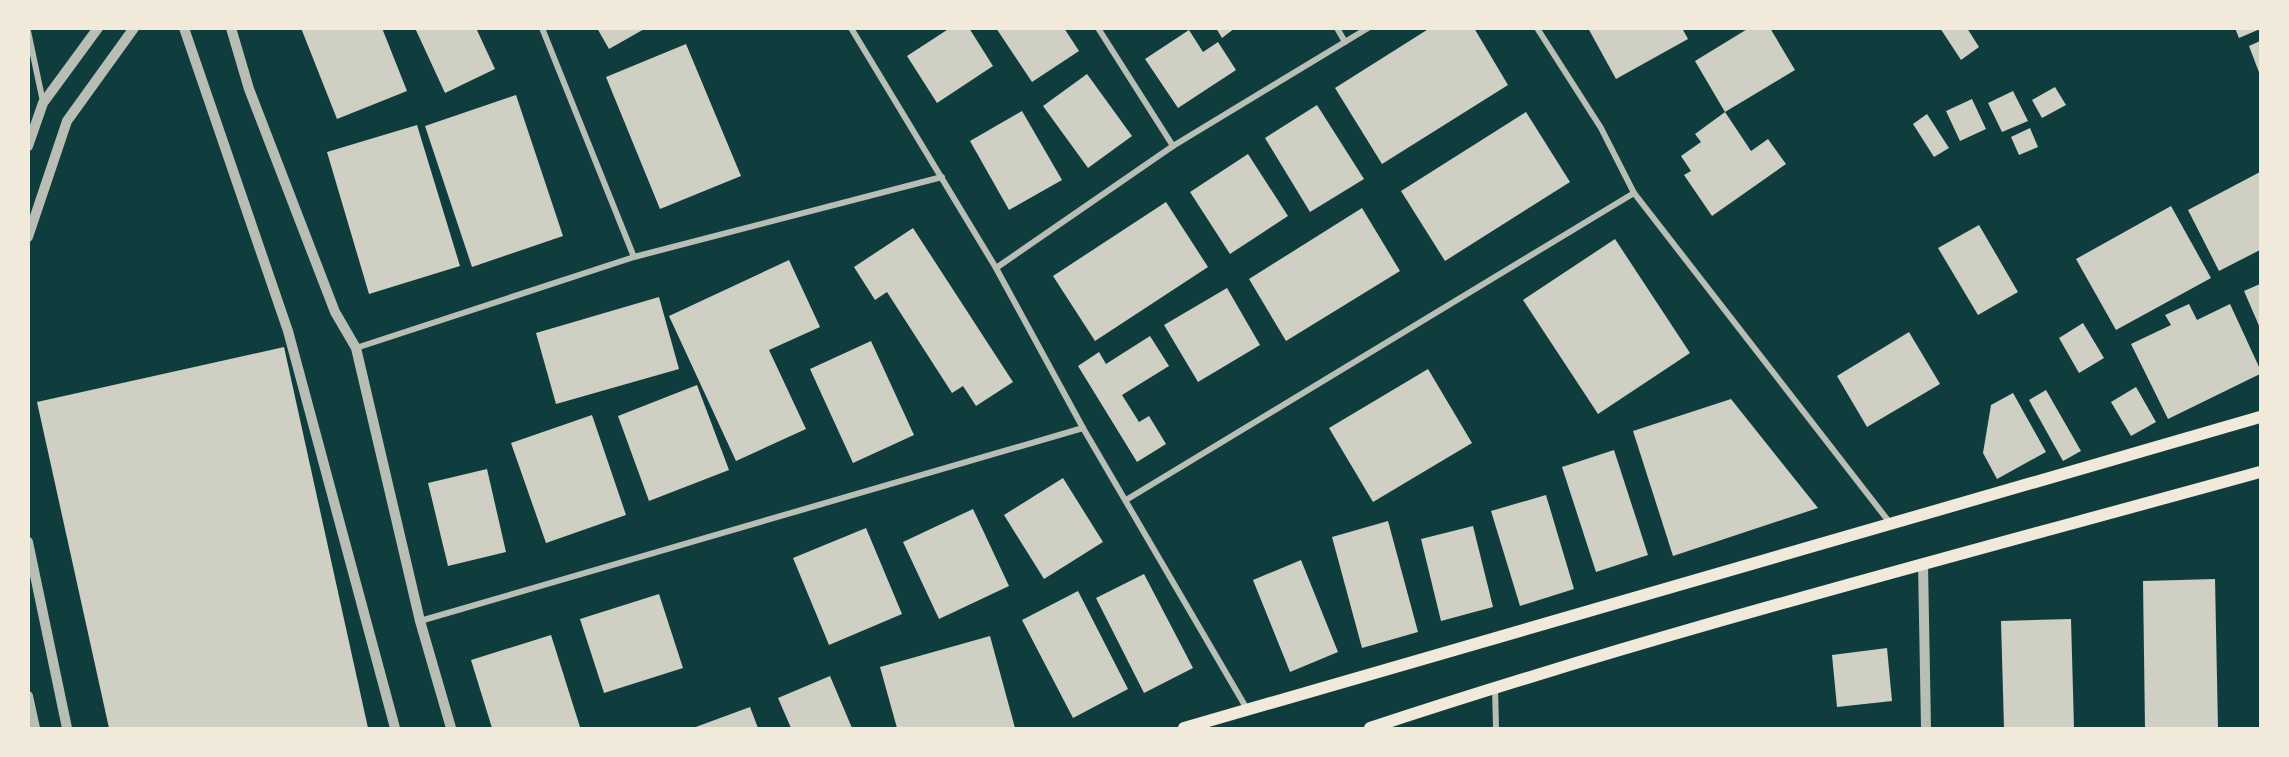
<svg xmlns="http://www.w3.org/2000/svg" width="2289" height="757" font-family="'Zilla Slab',serif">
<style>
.building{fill:#cfcfc3}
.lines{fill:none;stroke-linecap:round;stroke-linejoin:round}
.minor{stroke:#b8beb3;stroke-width:6}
.tertiary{stroke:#b8beb3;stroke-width:10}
.secondary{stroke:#f1e9da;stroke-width:12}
</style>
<rect width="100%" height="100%" fill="#0f3d3e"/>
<!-- building -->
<g class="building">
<path d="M301,28H382L407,91L337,119Z"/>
<path d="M415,28H476L495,69L445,93Z"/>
<path d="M597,28H646L609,49Z"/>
<path d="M950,28H969L993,66L937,103L907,56Z"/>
<path d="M996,28H1064L1079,51L1032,82Z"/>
<path d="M1216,28H1235L1222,38Z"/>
<path d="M1430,28H1474L1508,85L1382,164L1335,88Z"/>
<path d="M1588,28H1682L1688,39L1616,79Z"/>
<path d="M1749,28H1770L1795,70L1725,112L1695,61Z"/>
<path d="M1940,28H1967L1979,47L1961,60Z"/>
<path d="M2235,28H2260V29L2239,38Z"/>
<path d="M1189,30L1203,52L1218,42L1236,70L1178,108L1145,59Z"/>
<path d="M2260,41V75L2249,46Z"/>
<path d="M686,44L741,176L660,209L606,77Z"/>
<path d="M1087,74L1132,136L1088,168L1043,106Z"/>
<path d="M2055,87L2066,105L2042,118L2032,100Z"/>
<path d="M2013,91L2028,121L2002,132L1988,103Z"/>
<path d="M516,95L563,236L472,267L425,126Z"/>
<path d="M1972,99L1986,129L1960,141L1946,111Z"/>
<path d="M1317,105L1364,179L1310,212L1265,138Z"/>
<path d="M1022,111L1062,180L1009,210L970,141Z"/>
<path d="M1526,112L1570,182L1445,261L1401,191Z"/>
<path d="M1725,112L1751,151L1768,139L1786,164L1712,216L1684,175L1691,171L1681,156L1701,142L1695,134Z"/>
<path d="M1927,114L1949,148L1934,157L1913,124Z"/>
<path d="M417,125L460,266L369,294L327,152Z"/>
<path d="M2030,128L2038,147L2019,155L2011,137Z"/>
<path d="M1248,154L1288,216L1230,254L1190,192Z"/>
<path d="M2260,172V250L2219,271L2188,210Z"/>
<path d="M1166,202L1208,267L1095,341L1053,276Z"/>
<path d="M2171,206L2211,278L2116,330L2076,259Z"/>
<path d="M1362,208L1400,271L1286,341L1249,279Z"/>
<path d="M1979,225L2018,292L1978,315L1938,248Z"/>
<path d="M913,228L1013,382L976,406L963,386L952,393L887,292L875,300L854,267Z"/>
<path d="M1615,239L1690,353L1598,414L1523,300Z"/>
<path d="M789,260L820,327L769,350L806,429L736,461L669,316Z"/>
<path d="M2260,284V328L2244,291Z"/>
<path d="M1227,288L1260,345L1198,382L1164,325Z"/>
<path d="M659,297L679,369L556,404L536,333Z"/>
<path d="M2189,304L2197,320L2230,304L2260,369V374L2168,419L2131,344L2171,325L2165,315Z"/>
<path d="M2083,323L2104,358L2079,373L2059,338Z"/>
<path d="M1909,332L1940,384L1867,427L1837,376Z"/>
<path d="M1150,336L1169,366L1122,395L1139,422L1149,416L1166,444L1137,462L1078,366L1099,352L1106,364Z"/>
<path d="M871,341L914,435L853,463L810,369Z"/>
<path d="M284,347L368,728H109L37,402Z"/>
<path d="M1428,369L1472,443L1373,502L1329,428Z"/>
<path d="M697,385L729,470L649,501L618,416Z"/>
<path d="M2136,387L2156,422L2131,436L2111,402Z"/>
<path d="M2046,390L2081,451L2063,461L2029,400Z"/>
<path d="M2013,393L2046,452L1997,479L1983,453L1991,405Z"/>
<path d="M1731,399L1818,508L1673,556L1633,431Z"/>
<path d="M592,415L626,515L546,543L511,443Z"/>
<path d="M1614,450L1648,555L1596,572L1562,467Z"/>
<path d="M487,469L506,552L448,566L428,483Z"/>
<path d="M1063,478L1103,542L1044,579L1004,515Z"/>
<path d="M1546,495L1574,589L1520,606L1491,511Z"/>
<path d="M973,509L1009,586L939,619L903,542Z"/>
<path d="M1388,521L1418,632L1362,648L1332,537Z"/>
<path d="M1473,526L1493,607L1441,621L1421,539Z"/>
<path d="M866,528L902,614L829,645L793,558Z"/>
<path d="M1301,560L1338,652L1290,672L1253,580Z"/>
<path d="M1144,574L1193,668L1144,693L1096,598Z"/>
<path d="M2215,579L2218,728H2145L2143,581Z"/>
<path d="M1078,591L1128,689L1073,718L1022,620Z"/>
<path d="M659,594L683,668L604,693L580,619Z"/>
<path d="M2071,619L2074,728H2004L2001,621Z"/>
<path d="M551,635L580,727L492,728L471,660Z"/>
<path d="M990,636L1015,728H897L880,667Z"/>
<path d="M1887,648L1892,701L1837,707L1832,655Z"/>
<path d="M830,676L852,728H791L778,698Z"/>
<path d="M750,707L758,728H693Z"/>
</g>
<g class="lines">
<!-- minor -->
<g class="minor">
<path d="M851,28L996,268L1083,428"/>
<path d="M1098,28L1173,146"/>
<path d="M1337,28L1345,42"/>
<path d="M1537,28L1601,128L1634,193L1890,523"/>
<path d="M28,31L43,102"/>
<path d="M634,257L942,177"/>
<path d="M996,268L1173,146L1368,28"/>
<path d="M356,348L634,257L542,28"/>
<path d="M1126,500L1634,193"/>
<path d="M420,621L1083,428L1247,709"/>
<path d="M1495,687L1496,728"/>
</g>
<!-- tertiary -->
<g class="tertiary">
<path d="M184,28L288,331L395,728"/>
<path d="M231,28L249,89L335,312L356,348L420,621L451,728"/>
<path d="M28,146L43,103L98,28"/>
<path d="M28,237L67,121L134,28"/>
<path d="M28,542L67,728"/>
<path d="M1923,564L1926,728"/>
<path d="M28,696L35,728"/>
</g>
<!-- secondary -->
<g class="secondary">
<path d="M1184,728L2260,417"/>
<path d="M1370,728C1663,631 1963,554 2260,472"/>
</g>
</g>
<!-- border -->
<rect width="2289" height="757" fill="none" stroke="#f1e9da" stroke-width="60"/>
</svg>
